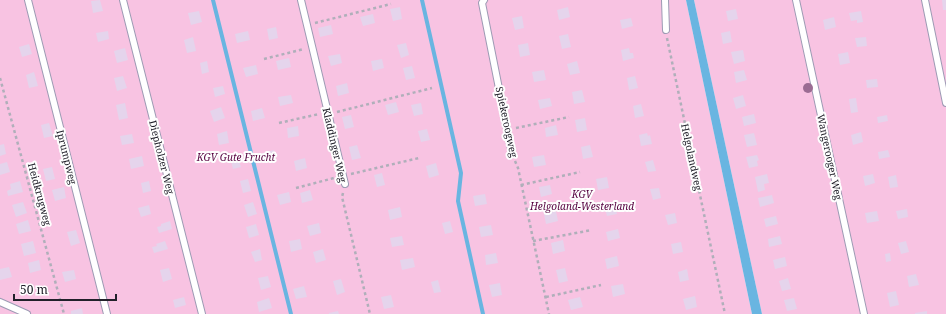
<svg xmlns="http://www.w3.org/2000/svg" width="946" height="314" font-family="'Noto Serif',serif">
<style>
.green{fill:#f8c3e2}
.water{fill:#69b5e1}
.lines{fill:none;stroke-linecap:round;stroke-linejoin:round}
.stream{stroke:#69b5e1;stroke-width:4}
.building{fill:#e5d4ec}
.service-casing{stroke:#9d9bb4;stroke-width:8}
.path{stroke:#b0afba;stroke-width:2.5;stroke-dasharray:3 3;stroke-linecap:butt}
.service{stroke:#fff;stroke-width:6}
.tree{fill:#9b6c93}
.labels{text-anchor:middle;stroke-width:4;stroke-linejoin:round;paint-order:stroke}
.street-label{font-size:10px;fill:#21202a;stroke:#fefefe}
.park-label{font-size:10px;font-style:italic;fill:#55003f;stroke:#fefefe}
</style>
<rect width="100%" height="100%" fill="#f0effa"/>
<!-- green -->
<g class="green">
<path d="M0,0H686L752,314H0Z"/>
<path d="M694,0H946V314H762Z"/>
</g>
<!-- water -->
<path class="water" d="M686,0H694L762,314H752Z"/>
<g class="lines">
<!-- stream -->
<g class="stream">
<path d="M213,0L291,314"/>
<path d="M422,0L461,173L458,201L483,314"/>
</g>
</g>
<!-- building -->
<g class="building">
<path d="M100,0L103,11L93,13L91,1Z"/>
<path d="M942,0H946V10H943Z"/>
<path d="M400,7L402,19L393,21L390,9Z"/>
<path d="M568,7L570,17L559,20L557,10Z"/>
<path d="M736,9L738,19L728,21L726,11Z"/>
<path d="M199,11L202,22L191,25L188,13Z"/>
<path d="M861,11L863,22L857,23V20L851,21L849,13Z"/>
<path d="M373,14L375,23L363,26L360,17Z"/>
<path d="M522,16L524,28L515,30L512,18Z"/>
<path d="M834,17L836,27L825,30L823,20Z"/>
<path d="M631,18L633,26L622,29L620,20Z"/>
<path d="M331,25L333,34L320,37L318,28Z"/>
<path d="M276,27L278,38L269,40L267,29Z"/>
<path d="M108,31L109,39L98,42L96,33Z"/>
<path d="M248,31L250,40L237,43L235,34Z"/>
<path d="M730,31L732,42L723,44L721,33Z"/>
<path d="M568,34L571,47L562,49L559,36Z"/>
<path d="M193,37L196,51L187,53L184,40Z"/>
<path d="M866,37L867,46L857,47L855,38Z"/>
<path d="M406,43L409,55L401,58L397,45Z"/>
<path d="M528,43L530,55L520,57L518,45Z"/>
<path d="M29,44L32,54L22,57L19,47Z"/>
<path d="M125,48L128,60L117,63L114,51Z"/>
<path d="M629,48L630,53H633L634,58L623,61L621,50Z"/>
<path d="M743,50L745,61L734,64L731,52Z"/>
<path d="M848,52L850,63L840,65L838,54Z"/>
<path d="M340,54L342,63L331,66L328,56Z"/>
<path d="M289,58L291,67L278,70L276,61Z"/>
<path d="M382,59L384,68L373,71L371,61Z"/>
<path d="M207,61L209,72L202,74L200,63Z"/>
<path d="M577,61L580,73L570,75L567,64Z"/>
<path d="M256,65L258,74L246,77L243,68Z"/>
<path d="M412,66L415,78L406,80L403,68Z"/>
<path d="M544,70L546,80L534,82L532,72Z"/>
<path d="M744,70L747,80L736,83L734,72Z"/>
<path d="M34,72L38,86L29,88L26,75Z"/>
<path d="M123,76L127,88L117,91L114,78Z"/>
<path d="M635,76L638,88L629,90L627,78Z"/>
<path d="M877,79L878,87L867,88L866,80Z"/>
<path d="M347,83L349,93L338,96L336,86Z"/>
<path d="M223,86L225,94L215,97L213,88Z"/>
<path d="M582,90L585,102L574,104L572,92Z"/>
<path d="M291,95L293,103L280,106L278,97Z"/>
<path d="M743,95L746,106L736,109L733,98Z"/>
<path d="M550,98L552,106L540,109L538,100Z"/>
<path d="M856,98L858,112L851,113L849,99Z"/>
<path d="M396,102L399,112L388,115L385,105Z"/>
<path d="M125,103L128,118L119,120L116,105Z"/>
<path d="M421,103L423,114L414,116L411,105Z"/>
<path d="M641,104L644,116L635,118L633,106Z"/>
<path d="M221,107L225,118L214,122L210,111Z"/>
<path d="M262,108L265,118L253,121L251,111Z"/>
<path d="M754,114L756,123L744,126L742,117Z"/>
<path d="M351,115L354,127L345,129L342,117Z"/>
<path d="M887,115L888,121L878,123L877,117Z"/>
<path d="M585,118L587,130L577,132L575,120Z"/>
<path d="M49,123L53,136L44,138L41,125Z"/>
<path d="M556,125L558,135L546,137L545,128Z"/>
<path d="M298,126L299,136L288,138L287,128Z"/>
<path d="M427,129L430,140L421,142L418,131Z"/>
<path d="M227,131L229,143L219,145L217,134Z"/>
<path d="M861,132L863,142L853,145L851,135Z"/>
<path d="M647,133L648,136L650,135L652,144L641,146L639,135Z"/>
<path d="M754,133L757,145L747,147L744,135Z"/>
<path d="M132,134L134,143L122,145L120,136Z"/>
<path d="M4,144L6,154L0,156V145Z"/>
<path d="M357,145L361,158L352,160L349,147Z"/>
<path d="M590,145L593,157L583,159L581,147Z"/>
<path d="M274,150L276,159L263,162L260,154Z"/>
<path d="M888,150L890,157L879,159L878,152Z"/>
<path d="M237,155L241,167L233,169L230,157Z"/>
<path d="M544,155L546,165L534,167L532,157Z"/>
<path d="M757,155L759,160L757,161L758,166L749,168L746,157Z"/>
<path d="M142,156L144,166L131,169L129,159Z"/>
<path d="M305,158L307,168L296,171L294,161Z"/>
<path d="M653,160L656,171L648,172L645,162Z"/>
<path d="M7,162L10,172L0,175V164Z"/>
<path d="M436,163L439,175L429,178L426,166Z"/>
<path d="M52,167L55,179L46,181L43,169Z"/>
<path d="M382,173L385,185L377,187L374,175Z"/>
<path d="M767,174L769,183L764,184L765,190L758,192L755,177Z"/>
<path d="M873,174L875,183L865,186L863,176Z"/>
<path d="M896,175L898,187L890,188L888,177Z"/>
<path d="M607,177L609,188L598,190L596,179Z"/>
<path d="M248,179L251,191L243,193L240,181Z"/>
<path d="M20,181L23,192L8,196L7,191L11,189L10,184Z"/>
<path d="M149,181L151,191L143,193L141,183Z"/>
<path d="M550,185L552,194L541,197L539,187Z"/>
<path d="M64,187L66,198L55,201L52,190Z"/>
<path d="M659,188L661,198L653,200L650,189Z"/>
<path d="M310,190L313,200L302,203L300,193Z"/>
<path d="M289,192L291,202L280,205L277,195Z"/>
<path d="M485,194L487,204L475,206L473,196Z"/>
<path d="M772,195L774,203L760,207L758,198Z"/>
<path d="M23,202L27,213L16,217L12,205Z"/>
<path d="M253,202L257,214L248,217L244,205Z"/>
<path d="M614,203L617,214L607,216L604,205Z"/>
<path d="M149,205L151,214L141,217L138,208Z"/>
<path d="M400,207L402,217L390,220L388,210Z"/>
<path d="M907,209L908,217L898,219L896,211Z"/>
<path d="M556,211L558,221L546,224L544,214Z"/>
<path d="M877,211L879,221L867,223L865,213Z"/>
<path d="M675,213L677,223L668,225L665,215Z"/>
<path d="M776,216L778,224L766,227L764,219Z"/>
<path d="M28,220L31,231L19,234L16,224Z"/>
<path d="M170,221L172,229L159,233L157,227L161,226V224Z"/>
<path d="M450,221L453,232L445,234L442,223Z"/>
<path d="M319,223L321,233L310,236L307,226Z"/>
<path d="M256,224L259,235L249,238L246,227Z"/>
<path d="M491,225L493,235L481,237L479,227Z"/>
<path d="M618,229L620,238L608,241L606,232Z"/>
<path d="M76,230L80,243L71,246L67,232Z"/>
<path d="M402,236L404,245L392,247L390,238Z"/>
<path d="M780,236L782,244L769,247L768,239Z"/>
<path d="M300,239L302,249L291,252L289,241Z"/>
<path d="M563,240L565,251L553,254L551,243Z"/>
<path d="M33,241L36,253L24,256L21,244Z"/>
<path d="M165,241L168,249L154,253L152,247L157,246L156,244Z"/>
<path d="M906,241L909,252L901,254L898,243Z"/>
<path d="M681,242L683,252L673,254L671,244Z"/>
<path d="M260,249L262,260L255,262L251,252Z"/>
<path d="M323,249L326,260L316,263L313,252Z"/>
<path d="M496,253L498,263L486,265L485,255Z"/>
<path d="M890,253L891,261L886,262L885,254Z"/>
<path d="M617,256L619,266L607,269L605,259Z"/>
<path d="M785,257L787,266L775,269L773,260Z"/>
<path d="M413,258L415,267L402,270L400,260Z"/>
<path d="M39,260L41,270L30,273L28,263Z"/>
<path d="M9,267L12,277L0,280V269Z"/>
<path d="M169,268L172,279L163,282L160,270Z"/>
<path d="M565,268L568,281L559,283L556,270Z"/>
<path d="M687,269L689,280L680,282L678,272Z"/>
<path d="M74,270L76,279L65,282L62,272Z"/>
<path d="M916,274L919,285L909,287L907,276Z"/>
<path d="M268,276L271,287L261,290L258,278Z"/>
<path d="M788,278L791,289L782,291L779,281Z"/>
<path d="M341,279L345,292L337,295L333,281Z"/>
<path d="M438,280L441,292L434,293L431,282Z"/>
<path d="M500,283L502,295L492,297L489,285Z"/>
<path d="M623,284L625,294L613,297L611,286Z"/>
<path d="M304,286L307,297L296,299L293,289Z"/>
<path d="M896,291L899,305L890,307L887,293Z"/>
<path d="M391,295L394,307L384,309L381,297Z"/>
<path d="M695,296L697,307L686,310L683,299Z"/>
<path d="M184,297L186,305L175,308L173,300Z"/>
<path d="M580,297L583,307L571,310L568,300Z"/>
<path d="M269,298L272,308L259,312L257,302Z"/>
<path d="M794,298L797,309L787,311L784,300Z"/>
<path d="M82,308L83,314H71V311Z"/>
<path d="M338,311L339,314H329V313Z"/>
<path d="M927,311V314H915V313Z"/>
</g>
<g class="lines">
<!-- service casing -->
<g class="service-casing">
<g id="service">
<path d="M28,0L107,314"/>
<path d="M123,0L202,314"/>
<path d="M301,0L345,184"/>
<path d="M484,0L482,3L512,154"/>
<path d="M665,0L666,30"/>
<path d="M796,0L864,314"/>
<path d="M925,0L946,103"/>
<path d="M0,302L27,314"/>
</g>
</g>
<!-- path -->
<g class="path">
<path d="M315,23L391,4"/>
<path d="M667,38L725,314"/>
<path d="M264,59L304,49"/>
<path d="M0,78L64,314"/>
<path d="M337,112L432,88"/>
<path d="M279,123L319,114"/>
<path d="M516,128L569,117"/>
<path d="M515,161L518,168L549,314"/>
<path d="M351,174L419,158"/>
<path d="M521,185L580,172"/>
<path d="M296,188L334,178"/>
<path d="M343,193L342,197L370,314"/>
<path d="M533,241L592,230"/>
<path d="M546,297L601,285"/>
</g>
<!-- service -->
<use href="#service" class="service"/>
</g>
<!-- trees -->
<circle class="tree" cx="808" cy="88" r="5"/>
<g class="labels">
<!-- street labels -->
<g class="street-label">
<text transform="translate(507 122) rotate(78)" y="4">Spiekeroogweg</text>
<text transform="translate(335 145) rotate(77)" y="4">Kladdinger Weg</text>
<text transform="translate(67 157) rotate(76)" y="4">Iprumpweg</text>
<text transform="translate(162 157) rotate(76)" y="4">Diepholzer Weg</text>
<text transform="translate(692 157) rotate(78)" y="4">Helgolandweg</text>
<text transform="translate(830 157) rotate(78)" y="4">Wangerooger Weg</text>
<text transform="translate(40 194) rotate(75)" y="4">Heidkrugweg</text>
</g>
<!-- park labels -->
<g class="park-label">
<text x="236" y="161">KGV Gute Frucht</text>
<text x="582" y="198">KGV<tspan x="582" dy="12">Helgoland-Westerland</tspan></text>
</g>
</g>
<!-- scale -->
<path d="M14 294v6h102v-6" fill="none" stroke="#21202a" stroke-width="2"/>
<text x="20" y="294" font-size="12" fill="#21202a" stroke="#fefefe" stroke-width="3" paint-order="stroke">50 m</text>
</svg>
